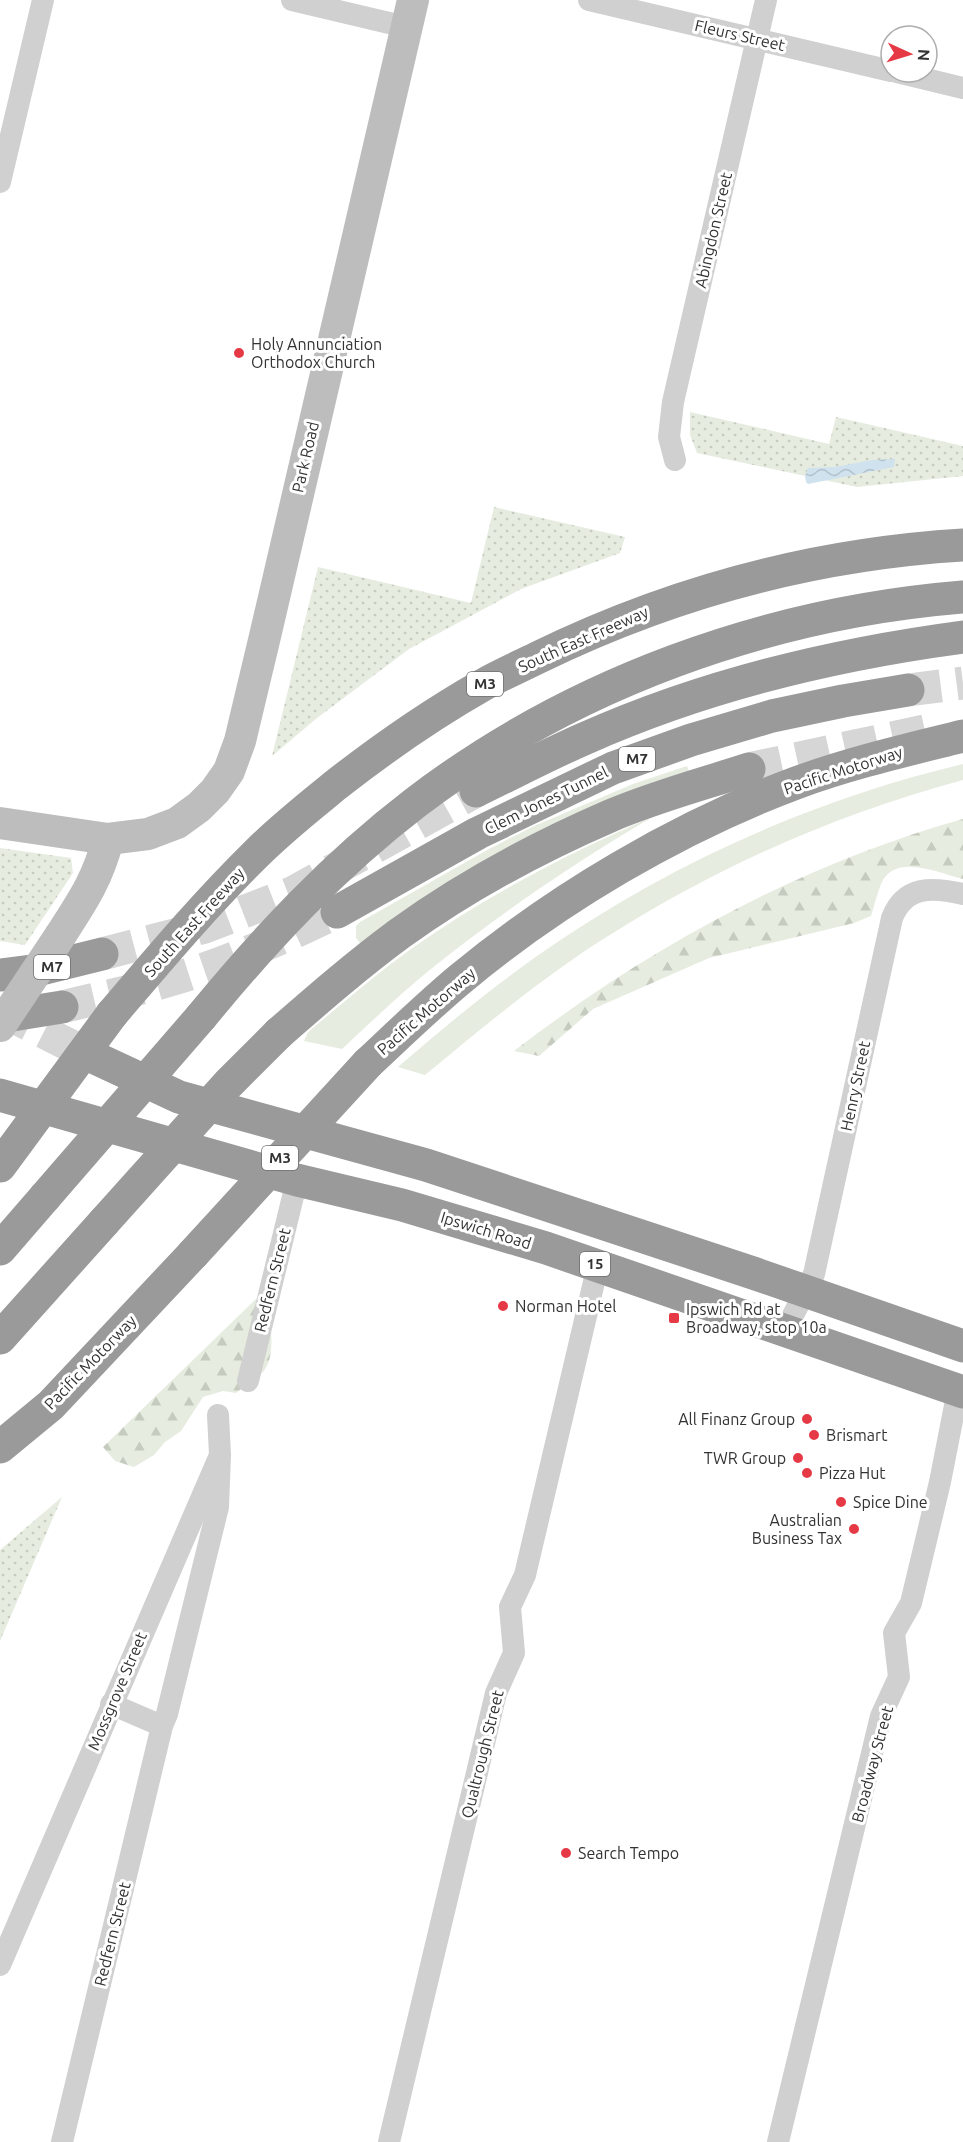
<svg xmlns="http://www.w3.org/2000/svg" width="963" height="2142" font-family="Ubuntu,sans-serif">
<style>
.grass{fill:#e6ecdf}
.forest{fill:url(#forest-firs)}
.park{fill:url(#park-dots)}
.water{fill:url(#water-waves)}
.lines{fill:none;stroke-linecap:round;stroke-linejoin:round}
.highway-tunnel{stroke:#d6d6d6;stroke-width:33;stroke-dasharray:33 16;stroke-linecap:butt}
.street{stroke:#d0d0d0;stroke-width:22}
.secondary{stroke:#bdbdbd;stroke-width:32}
.highway{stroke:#9a9a9a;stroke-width:33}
.secondary-bridge{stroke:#bdbdbd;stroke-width:32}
.highway-bridge{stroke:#9a9a9a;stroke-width:33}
.poi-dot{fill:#e63946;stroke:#fff;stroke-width:2}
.labels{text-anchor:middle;stroke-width:6;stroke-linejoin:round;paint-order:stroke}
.shield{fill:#fff;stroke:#707070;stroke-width:1.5}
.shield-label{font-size:15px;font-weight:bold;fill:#333}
.street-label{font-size:16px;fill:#333;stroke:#fff}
.poi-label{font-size:16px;fill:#333;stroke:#fff;text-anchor:start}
</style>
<defs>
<pattern id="forest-firs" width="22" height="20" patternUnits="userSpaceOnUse" patternTransform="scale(1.5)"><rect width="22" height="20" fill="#e6ecdf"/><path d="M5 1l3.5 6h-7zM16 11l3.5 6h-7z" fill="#c6cbc0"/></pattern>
<pattern id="park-dots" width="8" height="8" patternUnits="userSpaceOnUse" patternTransform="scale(1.5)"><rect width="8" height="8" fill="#e6ecdf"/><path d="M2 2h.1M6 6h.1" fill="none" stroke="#c6cbc0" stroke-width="1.8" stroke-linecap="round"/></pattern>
<pattern id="water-waves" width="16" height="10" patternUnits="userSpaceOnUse" patternTransform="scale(1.5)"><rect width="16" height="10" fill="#cfe2ee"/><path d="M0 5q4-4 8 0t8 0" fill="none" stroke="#b2c2cd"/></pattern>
</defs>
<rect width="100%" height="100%" fill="#fff"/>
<!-- grass -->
<g class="grass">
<path d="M963,764V780C840,813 721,865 613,933C546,974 486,1025 425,1075L398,1067C443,1028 489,990 537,956C665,866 811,800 963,764Z"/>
<path d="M687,766L690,774L364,948L356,938V926L360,922L489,849L534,826L633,784Z"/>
<path d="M654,816C576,862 502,912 431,969C400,994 371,1022 342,1049L304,1041L308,1032C342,1004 375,975 411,949C487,895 569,853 654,816Z"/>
</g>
<!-- forest -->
<g class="forest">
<path d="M963,819V879C938,873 895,852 881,884C877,894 874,906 871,916L854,923L709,958L593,1009L539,1056L514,1051C648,948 799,865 963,819Z"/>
<path d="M256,1299L270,1311C270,1328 276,1357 263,1372C255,1379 244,1386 236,1393L223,1391L203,1397L181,1431L165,1442L154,1455L134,1467L115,1461L103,1447Z"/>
</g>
<!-- park -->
<g class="park">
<path d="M690,412L829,444L836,417L963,446V476L857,487L697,453L690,435Z"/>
<path d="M494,507L625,537L620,553L521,589L409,649L317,718L272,756L318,567L471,603Z"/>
<path d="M0,848L71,858L73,873L25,945L0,941Z"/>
<path d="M62,1497L0,1641V1550Z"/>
</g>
<!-- water -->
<path class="water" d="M895,459L894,467L808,484L806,482L805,476L808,468L835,467L872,460Z"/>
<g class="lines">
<!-- highway-tunnel -->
<g class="highway-tunnel">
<path d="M908,690L963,683"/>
<path d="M749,769L929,730"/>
<path d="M102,954L205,927L294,892L476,791"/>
<path d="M62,1007C98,998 134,991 170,980C228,963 283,938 337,912"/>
<path d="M0,1010L91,1056"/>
</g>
<!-- street -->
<g class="street">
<path d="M292,0L406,27"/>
<path d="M589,0L891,71"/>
<path d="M897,72L963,88"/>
<path d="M0,182L43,0"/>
<path d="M675,460L669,437L673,402L766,0"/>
<path d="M785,1331L814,1274L892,918C905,885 933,887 963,894"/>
<path d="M248,1381L297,1180"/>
<path d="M111,1704L162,1726"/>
<path d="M0,1965L220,1455L218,1415"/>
<path d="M62,2142L162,1726L167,1714L218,1507L220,1455"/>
<path d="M389,2142L496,1693L514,1653L510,1607L525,1575L598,1265"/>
<path d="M778,2142L881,1716L899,1677L894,1633L911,1603L940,1482L958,1390"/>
</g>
<!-- secondary -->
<g class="secondary">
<path d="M0,823L108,839L148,834L177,823L199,807L215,791L229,771L240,741L266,632L413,0"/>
<path d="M60,936C82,902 98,879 108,839"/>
</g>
<!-- highway -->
<g class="highway">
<path d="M476,791C513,773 549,754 586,738C705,685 835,654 963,637"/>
<path d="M337,912L478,833L613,768L691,740L772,716L843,701L908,690"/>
<path d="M0,975L33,971L102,954"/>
<path d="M112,1014C159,959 205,904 257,853C282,828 310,806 337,784C383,748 432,714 483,685C500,675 519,667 537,658C670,593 815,554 963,545"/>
<path d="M0,1017L62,1007"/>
<path d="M201,1017C265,939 334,865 415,803C572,683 767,613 963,597"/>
<path d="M279,1033C318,999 357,965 399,934C464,887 536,848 610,816C654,797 703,784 749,769"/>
<path d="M91,1056L179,1097L426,1165L753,1273L963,1346"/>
<path d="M368,1063C398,1035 428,1006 459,980C556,899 678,827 796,783C850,763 907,750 963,736"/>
<path d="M0,1095L297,1180L402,1205L546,1248L963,1392"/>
<path d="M0,1249L45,1197"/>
<path d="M0,1338L104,1222"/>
<path d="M0,1447L51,1405L193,1254"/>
</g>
<!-- secondary-bridge -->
<path class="secondary-bridge" d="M0,1026L60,936"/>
<!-- highway-bridge -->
<g class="highway-bridge">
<path d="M0,1166L112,1014"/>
<path d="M45,1197L201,1017"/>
<path d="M104,1222L228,1084L279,1033"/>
<path d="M193,1254L368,1063"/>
</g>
</g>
<!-- markers -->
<g class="poi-dot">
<circle cx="239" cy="353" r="6"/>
<circle cx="503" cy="1306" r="6"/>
<rect x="668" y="1312" width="12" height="12" rx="3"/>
<circle cx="807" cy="1419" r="6"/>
<circle cx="814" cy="1435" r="6"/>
<circle cx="798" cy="1458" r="6"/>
<circle cx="807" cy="1473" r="6"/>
<circle cx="841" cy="1502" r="6"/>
<circle cx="854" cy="1529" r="6"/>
<circle cx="566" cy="1853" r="6"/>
</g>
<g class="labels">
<!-- shield labels -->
<g class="shield">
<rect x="467" y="672" width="36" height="24" rx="4.5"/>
<rect x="619" y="747" width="36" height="24" rx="4.5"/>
<rect x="34" y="955" width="36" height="24" rx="4.5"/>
<rect x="262" y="1146" width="36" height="24" rx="4.5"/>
<rect x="580" y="1252" width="30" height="24" rx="4.5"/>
</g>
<g class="shield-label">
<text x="485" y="689">M3</text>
<text x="637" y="764">M7</text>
<text x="52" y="972">M7</text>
<text x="280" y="1163">M3</text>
<text x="595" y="1269">15</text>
</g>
<!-- street labels -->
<g class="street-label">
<text transform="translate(740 35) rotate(13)" y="6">Fleurs Street</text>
<text transform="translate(713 230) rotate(-77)" y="6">Abingdon Street</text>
<text transform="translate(305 457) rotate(-77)" y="6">Park Road</text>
<text transform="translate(583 639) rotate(-24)" y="6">South East Freeway</text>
<text transform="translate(843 770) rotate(-18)" y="6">Pacific Motorway</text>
<text transform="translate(546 800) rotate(-26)" y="6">Clem Jones Tunnel</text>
<text transform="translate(194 922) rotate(-48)" y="6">South East Freeway</text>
<text transform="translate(426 1011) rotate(-41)" y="6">Pacific Motorway</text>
<text transform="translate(855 1086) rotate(-78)" y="6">Henry Street</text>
<text transform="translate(486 1230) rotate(17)" y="6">Ipswich Road</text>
<text transform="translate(272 1280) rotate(-76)" y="6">Redfern Street</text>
<text transform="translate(90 1362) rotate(-46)" y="6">Pacific Motorway</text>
<text transform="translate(117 1691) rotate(-67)" y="6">Mossgrove Street</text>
<text transform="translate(482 1754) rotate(-76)" y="6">Qualtrough Street</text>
<text transform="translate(872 1764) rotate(-75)" y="6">Broadway Street</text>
<text transform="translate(112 1934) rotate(-76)" y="6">Redfern Street</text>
</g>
<!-- poi labels -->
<g class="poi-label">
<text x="251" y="350">Holy Annunciation<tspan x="251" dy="18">Orthodox Church</tspan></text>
<text x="515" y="1312">Norman Hotel</text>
<text x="686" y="1315">Ipswich Rd at<tspan x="686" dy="18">Broadway, stop 10a</tspan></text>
<text x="795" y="1425" text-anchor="end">All Finanz Group</text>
<text x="826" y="1441">Brismart</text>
<text x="786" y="1464" text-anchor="end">TWR Group</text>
<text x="819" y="1479">Pizza Hut</text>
<text x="853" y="1508">Spice Dine</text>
<text x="842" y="1526" text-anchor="end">Australian<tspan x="842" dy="18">Business Tax</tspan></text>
<text x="578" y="1859">Search Tempo</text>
</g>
</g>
<!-- north arrow -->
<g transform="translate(909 54) rotate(94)"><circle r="28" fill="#ffffff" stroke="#adadad" stroke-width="1.5"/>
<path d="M0-4.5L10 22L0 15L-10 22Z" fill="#e63946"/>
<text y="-9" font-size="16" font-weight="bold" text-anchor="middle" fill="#333333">N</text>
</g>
</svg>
